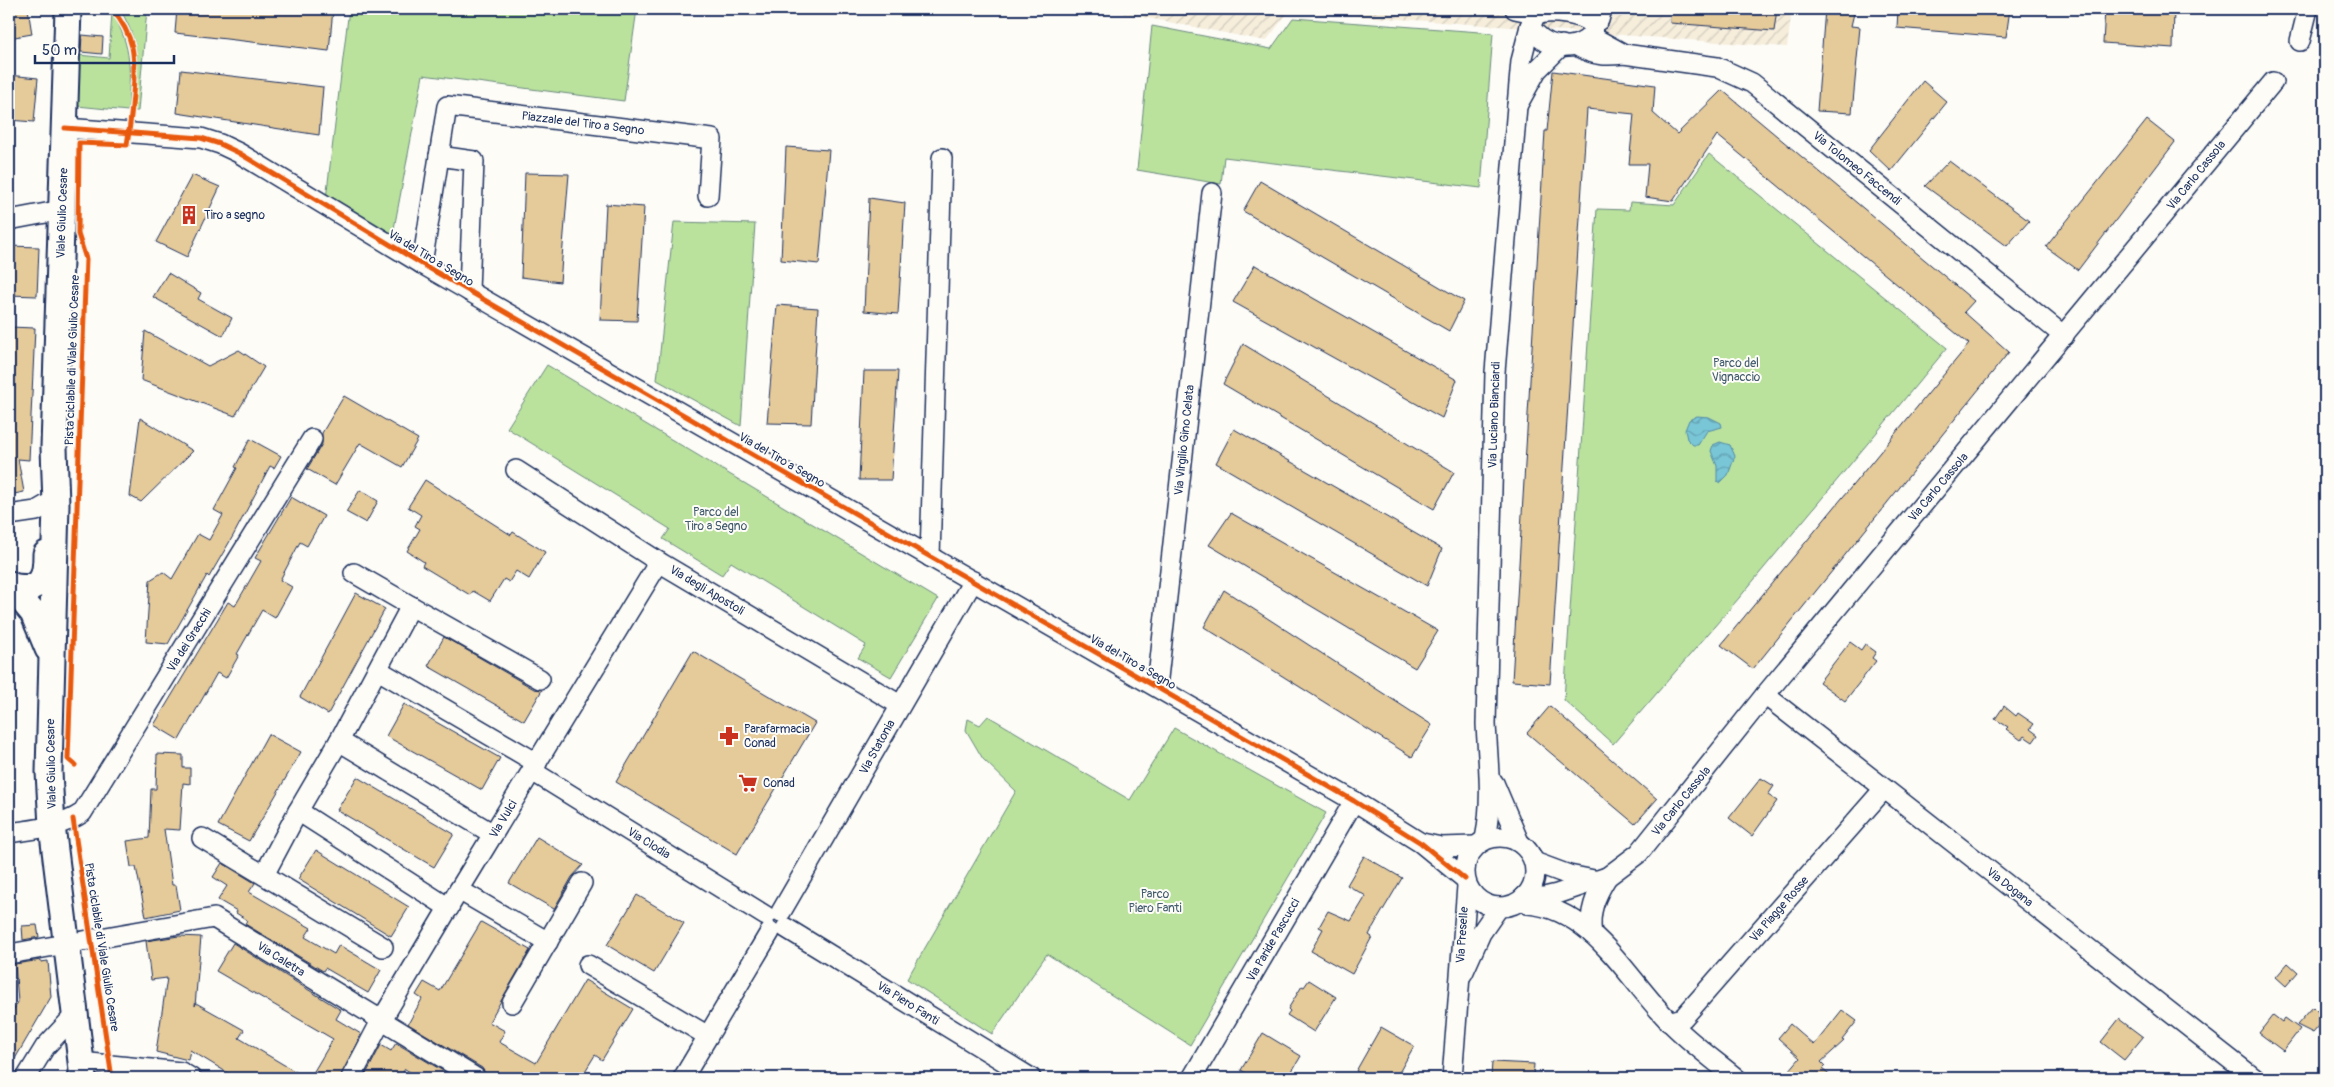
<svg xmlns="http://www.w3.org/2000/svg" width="2334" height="1087" font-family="Pangolin,sans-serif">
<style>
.industrial{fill:url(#industrial-furrows)}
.green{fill:#bae29d;stroke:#6a887e}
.water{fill:url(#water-waves);stroke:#538aa7}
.building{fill:#e5ca9a;stroke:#1b2f5e}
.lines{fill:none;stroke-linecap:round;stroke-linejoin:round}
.minor-casing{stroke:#1b2f5e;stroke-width:22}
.major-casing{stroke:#1b2f5e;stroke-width:29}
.minor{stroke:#fdfcf7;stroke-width:19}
.major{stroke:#fdfcf7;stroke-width:25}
.cycleway-casing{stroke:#fdfcf7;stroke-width:8}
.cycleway{stroke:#e8590c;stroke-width:5}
.labels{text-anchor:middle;stroke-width:4;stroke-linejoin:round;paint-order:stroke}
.street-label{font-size:12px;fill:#1b2f5e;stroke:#fdfcf7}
.poi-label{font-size:12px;fill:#1b2f5e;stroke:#fdfcf7;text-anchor:start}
.park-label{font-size:12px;fill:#435c6e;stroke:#fdfcf7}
</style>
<defs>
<pattern id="industrial-furrows" width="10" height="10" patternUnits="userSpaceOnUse" patternTransform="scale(1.25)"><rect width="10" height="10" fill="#f6eddb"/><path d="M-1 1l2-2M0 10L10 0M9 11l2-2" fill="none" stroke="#d2ccbe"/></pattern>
<pattern id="water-waves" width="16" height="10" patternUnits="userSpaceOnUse" patternTransform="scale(1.25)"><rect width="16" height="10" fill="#79c6d7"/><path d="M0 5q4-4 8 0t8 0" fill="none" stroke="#62a1b2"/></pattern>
</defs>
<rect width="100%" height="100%" fill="#fdfcf7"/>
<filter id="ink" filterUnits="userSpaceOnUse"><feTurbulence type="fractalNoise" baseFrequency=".02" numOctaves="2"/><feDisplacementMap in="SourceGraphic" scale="10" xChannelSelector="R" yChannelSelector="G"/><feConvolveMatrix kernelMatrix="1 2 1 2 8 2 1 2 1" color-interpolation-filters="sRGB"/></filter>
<g filter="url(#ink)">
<!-- industrial -->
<path class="industrial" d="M1102,9H1792L1787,47L1289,11L1266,41Z"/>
<!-- green -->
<g class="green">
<path d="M120,9H147L138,111H134C138,67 143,49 120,9Z"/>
<path d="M349,9H637L624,101L423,75L393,234L326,199Z"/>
<path d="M112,12C133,49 130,70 128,111L77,106L78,55L109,58Z"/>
<path d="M1293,18L1493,33L1481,188L1224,157L1221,184L1137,170L1152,26L1271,49Z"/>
<path d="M1709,154L1947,348L1739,598L1613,744L1564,700L1597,209L1629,210L1630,202L1674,205Z"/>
<path d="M674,222L755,224L741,426L657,380Z"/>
<path d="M547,365L938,599L891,677L858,658L866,645L731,562L722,575L663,539L670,529L507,428Z"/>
<path d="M988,716L1130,800L1174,728L1326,813L1190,1045L1047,954L992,1034L907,979L1016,791L983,759L966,730L968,719L980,725Z"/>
</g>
<!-- water -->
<g class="water">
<path d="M1697,416L1709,417L1721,423L1722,427L1707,431L1698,445H1693L1687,439L1685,430L1689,420Z"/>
<path d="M1720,442L1730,445L1735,456L1728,475L1720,483L1717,481V466L1711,451L1713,445Z"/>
</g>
<!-- building -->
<g class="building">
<path d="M9,9H28L32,34L9,38Z"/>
<path d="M177,9H333L329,51L175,33Z"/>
<path d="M1671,9H1777L1774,31L1670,23Z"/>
<path d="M1825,9H1855L1851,26L1860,27L1852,113L1817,111Z"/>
<path d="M1898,9H2010L2006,37L1897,28Z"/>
<path d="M2105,9H2174L2173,48L2103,43Z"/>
<path d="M82,35L103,37L102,54L81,52Z"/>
<path d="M181,70L323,87L319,135L177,113Z"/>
<path d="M1553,71L1655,85L1653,113L1677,134L1722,90L1974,301L1964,312L2009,352L1753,669L1721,645L1969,344L1717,135L1673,201L1645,197L1648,164H1629L1634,114L1587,109L1550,684L1512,681L1545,131H1547Z"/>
<path d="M9,75L38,78L34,122L9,120Z"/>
<path d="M1923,81L1947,102L1891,171L1869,150Z"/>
<path d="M2147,120L2175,142L2078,270L2046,247Z"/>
<path d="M786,147L829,150L819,264L781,260Z"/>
<path d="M1949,161L2029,221L2007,246L1925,186Z"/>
<path d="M525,173L569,174L560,282L521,277Z"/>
<path d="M192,175L220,187L187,257L156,242Z"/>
<path d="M1260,181L1464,301L1449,331L1243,211Z"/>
<path d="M869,198L905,203L898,314L864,311Z"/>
<path d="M606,204L644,207L637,321L600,320Z"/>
<path d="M9,246L39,247L37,296L9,295Z"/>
<path d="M1255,265L1457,380L1442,418L1233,302Z"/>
<path d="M168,273L201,293L198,299L232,318L223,336L153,297Z"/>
<path d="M777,305L818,308L811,424L767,423Z"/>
<path d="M9,327L35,328L29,460L18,459L24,492L9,495Z"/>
<path d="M145,331L208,366L239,350L264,367L235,416L141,380Z"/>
<path d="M1243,344L1454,472L1434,509L1223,384Z"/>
<path d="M864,371H898L891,480H859Z"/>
<path d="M344,396L418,439L402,467L360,443L335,485L307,469L322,444V433Z"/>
<path d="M140,418L193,451L141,502L130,496Z"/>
<path d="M1234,429L1442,549L1427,586L1216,463Z"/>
<path d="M250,439L281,456L274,468L270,466L233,536L209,577L207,575L168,644L146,642L150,580L163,572L172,579L198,534L209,540L223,515L214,510L237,468L235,467Z"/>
<path d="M425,480L511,535L513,532L545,552L529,579L516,571L509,582L504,579L490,601L473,591L470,595L422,566L424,562L407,551L420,529L415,526L421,515L408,507Z"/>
<path d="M360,490L378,501L366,523L346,512Z"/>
<path d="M291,497L324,516L307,546L300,542L280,580L292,587L275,618L262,610L237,654L239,655L226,678L217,673L179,740L154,725L228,602L235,606L261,561L255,558Z"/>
<path d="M1231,513L1438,631L1415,668L1209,545Z"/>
<path d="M1224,590L1432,725L1412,757L1204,627Z"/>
<path d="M356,593L385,609L328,714L300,697Z"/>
<path d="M444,637L534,689L542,690L524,721L428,666Z"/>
<path d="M1850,642L1861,650L1865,644L1876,652L1872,658L1876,661L1845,701L1819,682Z"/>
<path d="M693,651L815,723L737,854L616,782Z"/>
<path d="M404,704L500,758L482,790L386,736Z"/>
<path d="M1550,706L1657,799L1635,824L1527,733Z"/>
<path d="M2004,706L2016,716L2018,713L2034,724L2030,729L2038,735L2033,742L2024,736L2021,740L2006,729L2008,727L1995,719Z"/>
<path d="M268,734L301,752L249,841L218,825Z"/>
<path d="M157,754L183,755V768H190V784L183,783L180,830L164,829L172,885H176L180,910L146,917L136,867H131L127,841L149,838L151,789H156Z"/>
<path d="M357,777L454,834L434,867L337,810Z"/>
<path d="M1761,778L1774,786L1768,795L1777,801L1752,836L1729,818Z"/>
<path d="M537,837L583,865L572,877L554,909L509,883Z"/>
<path d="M316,850L409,907L391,936L298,879Z"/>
<path d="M1364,856L1402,878L1373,927L1369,935L1372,937L1352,974L1311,951L1323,929L1319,927L1328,911L1351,921L1366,896L1347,885Z"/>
<path d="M222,863L255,883L249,892L311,928L305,937L334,954L339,945L381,970L368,993L325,968L323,971L245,924L247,920L236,913L237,911L218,900L227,886L213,877Z"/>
<path d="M637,895L684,923L654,973L607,945Z"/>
<path d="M481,922L530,950L489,1022L505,1031L499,1042L536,1063L585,980L633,1009L602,1060L595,1055L581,1078H487L482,1068L408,1024L422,999L416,995L424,982L440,991Z"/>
<path d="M37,925L39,937L23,940L22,926Z"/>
<path d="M179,936L201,937L195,1006L196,1003L244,1030L239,1038L306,1078H236L190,1050L188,1060L156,1052L167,978L151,980L146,941Z"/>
<path d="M233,943L341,1010L336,1019L361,1034L340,1078H310L333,1039L216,971Z"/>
<path d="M41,960V962L48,961L51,997L9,1069V1018L18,1002L15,964Z"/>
<path d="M2288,963L2298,972L2286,986L2276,977Z"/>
<path d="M1309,980L1336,997L1314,1032L1287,1015L1290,1011L1288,1009L1302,986L1304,987Z"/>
<path d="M2313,1007L2325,1019L2313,1033L2297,1025Z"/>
<path d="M1842,1010L1857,1021L1842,1040L1844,1041L1821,1062L1825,1066L1822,1069L1833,1078H1783L1800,1058L1778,1038L1790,1024L1814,1045Z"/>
<path d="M2273,1015L2282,1022L2285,1018L2300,1029L2283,1051L2259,1033Z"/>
<path d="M2119,1019L2143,1037L2124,1060L2101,1042Z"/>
<path d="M1381,1027L1414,1046L1396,1078H1368L1356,1071Z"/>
<path d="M1263,1033L1301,1056L1288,1078H1254L1241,1070Z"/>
<path d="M396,1043L455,1078H420L405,1069L399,1078H364L381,1045L391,1051Z"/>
<path d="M1492,1062L1534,1064L1533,1078H1491Z"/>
</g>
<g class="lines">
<!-- minor casing -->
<g class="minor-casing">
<g id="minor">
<path d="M1515,9L1539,14"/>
<path d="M1558,13C1637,20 1560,75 1530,26C1535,12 1545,12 1558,13Z"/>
<path d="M1592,24L1599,20L1602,9"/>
<path d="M1530,26L1521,61L1517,106L1537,70L1562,45"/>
<path d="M2300,41L2308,9"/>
<path d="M1577,46C1594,56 1606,56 1624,54L1591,36"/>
<path d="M1624,54L1717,67L1752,83L2064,336"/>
<path d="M65,128L201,138L220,144L239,153L422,264L1354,801L1421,843L1465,879"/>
<path d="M439,156L474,161L469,291"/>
<path d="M9,220L62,210"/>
<path d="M422,264L447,106L712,139L708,196"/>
<path d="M516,470L659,562L900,705"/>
<path d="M9,515L36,511L48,504"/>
<path d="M930,557L942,158"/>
<path d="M354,573L411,606"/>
<path d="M378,670L537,763"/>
<path d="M1157,687L1212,193"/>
<path d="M1765,695L2254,1078"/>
<path d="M339,741L493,834"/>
<path d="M532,771L766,916"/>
<path d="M1494,783L1519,842"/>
<path d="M9,833C34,829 60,828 82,813L312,439"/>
<circle cx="1500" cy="872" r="35"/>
<path d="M202,838L383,947"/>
<path d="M1485,839C1493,800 1488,763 1486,724L1495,372L1517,106"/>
<path d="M1422,843L1441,847L1475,846"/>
<path d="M1534,862L1569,875L1594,880"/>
<path d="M264,875L298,811"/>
<path d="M459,890L548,942"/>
<path d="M1524,897H1544L1557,894L1607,877L1639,853L1765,695L2273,82"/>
<path d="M1528,904C1593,909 1628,980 1669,1021C1689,1042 1714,1060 1736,1078"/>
<path d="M449,908L298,811L339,741L411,606L540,679"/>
<path d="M781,912L973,581"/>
<path d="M786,928L1031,1078"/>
<path d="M1592,934C1588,912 1596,895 1607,877"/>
<path d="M9,954L214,918L476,1078"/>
<path d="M588,965L708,1036"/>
<path d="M1463,973L1481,933L1499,907"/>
<path d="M512,1003L582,883"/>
<path d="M1669,1022L1683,1018L1884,789"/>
<path d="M80,1062L181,1072L191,1078"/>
<path d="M26,1078L45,1047L74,1016"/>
<path d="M351,1078L381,1021L459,890L659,562"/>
<path d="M683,1078L770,932"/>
<path d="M1192,1078L1354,801"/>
<path d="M1452,1078L1467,886"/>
</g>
</g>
<!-- major casing -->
<g class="major-casing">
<g id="major">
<path d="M68,9L54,448L56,504L49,772L52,826L83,1078"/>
<path d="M9,584L33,613L48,649"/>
<path d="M11,586C40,592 46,581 46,554"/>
</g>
</g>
<!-- minor -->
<use href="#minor" class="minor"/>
<!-- major -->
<use href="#major" class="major"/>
<!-- cycleway casing -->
<g class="cycleway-casing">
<g id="cycleway">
<path d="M65,128L201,138L220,144L239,153L422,264L1354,801L1421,843L1465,879"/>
<path d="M75,765L68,759L86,259L78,234L79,143L127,145C131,119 137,72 132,47C129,33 121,20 112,9"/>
<path d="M73,819L112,1078"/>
</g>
</g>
<!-- cycleway -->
<use href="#cycleway" class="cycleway"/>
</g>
</g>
<!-- icons -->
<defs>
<g id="building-bare" transform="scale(1.5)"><path d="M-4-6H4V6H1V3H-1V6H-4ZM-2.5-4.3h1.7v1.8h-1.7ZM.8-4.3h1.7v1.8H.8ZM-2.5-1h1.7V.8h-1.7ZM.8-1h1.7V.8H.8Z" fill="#c8321e" stroke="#fdfcf7" stroke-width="2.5" paint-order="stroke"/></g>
<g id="pharmacy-bare" transform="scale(1.5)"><path d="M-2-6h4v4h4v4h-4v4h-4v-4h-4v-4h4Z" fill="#c8321e" stroke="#fdfcf7" stroke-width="2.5" paint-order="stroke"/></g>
<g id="supermarket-bare" transform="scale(1.5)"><path d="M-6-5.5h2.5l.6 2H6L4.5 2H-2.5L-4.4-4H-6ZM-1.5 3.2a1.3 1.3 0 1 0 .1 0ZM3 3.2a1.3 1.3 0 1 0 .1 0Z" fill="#c8321e" stroke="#fdfcf7" stroke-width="2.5" paint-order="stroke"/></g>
</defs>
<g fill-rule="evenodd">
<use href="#building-bare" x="189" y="215"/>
<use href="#pharmacy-bare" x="729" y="736"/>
<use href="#supermarket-bare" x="748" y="783"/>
</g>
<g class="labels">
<!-- street labels -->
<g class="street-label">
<text transform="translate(583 123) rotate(7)" y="4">Piazzale del Tiro a Segno</text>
<text transform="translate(1857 168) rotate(39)" y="4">Via Tolomeo Faccendi</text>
<text transform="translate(2196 175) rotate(-51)" y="4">Via Carlo Cassola</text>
<text transform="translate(62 213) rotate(-88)" y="4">Viale Giulio Cesare</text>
<text transform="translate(431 258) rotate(31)" y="4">Via del Tiro a Segno</text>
<text transform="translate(72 360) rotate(-88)" y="4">Pista ciclabile di Viale Giulio Cesare</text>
<text transform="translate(1494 415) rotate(-88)" y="4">Via Luciano Bianciardi</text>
<text transform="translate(1184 440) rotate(-84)" y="4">Via Virgilio Gino Celata</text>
<text transform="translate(782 460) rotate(30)" y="4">Via del Tiro a Segno</text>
<text transform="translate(1938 487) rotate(-50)" y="4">Via Carlo Cassola</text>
<text transform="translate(707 590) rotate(31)" y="4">Via degli Apostoli</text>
<text transform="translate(189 640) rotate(-58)" y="4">Via dei Gracchi</text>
<text transform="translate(1133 662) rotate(30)" y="4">Via del Tiro a Segno</text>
<text transform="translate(877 747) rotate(-61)" y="4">Via Statonia</text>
<text transform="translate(51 764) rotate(-91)" y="4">Viale Giulio Cesare</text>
<text transform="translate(1681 801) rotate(-51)" y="4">Via Carlo Cassola</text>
<text transform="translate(503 819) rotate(-59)" y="4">Via Vulci</text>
<text transform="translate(649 843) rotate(32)" y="4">Via Clodia</text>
<text transform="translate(2010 887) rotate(38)" y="4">Via Dogana</text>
<text transform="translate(1779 909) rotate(-49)" y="4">Via Piagge Rosse</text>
<text transform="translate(1462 935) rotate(-86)" y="4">Via Preselle</text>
<text transform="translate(1273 940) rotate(-60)" y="4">Via Paride Pascucci</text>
<text transform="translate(102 947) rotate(81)" y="4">Pista ciclabile di Viale Giulio Cesare</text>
<text transform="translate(281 959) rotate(32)" y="4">Via Caletra</text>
<text transform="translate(908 1003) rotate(32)" y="4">Via Piero Fanti</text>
</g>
<!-- poi labels -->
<g class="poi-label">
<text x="204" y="219">Tiro a segno</text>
<text x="744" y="733">Parafarmacia<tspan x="744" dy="14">Conad</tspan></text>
<text x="763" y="787">Conad</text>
</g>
<!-- park labels -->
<g class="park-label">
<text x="1736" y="367">Parco del<tspan x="1736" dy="14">Vignaccio</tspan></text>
<text x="716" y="516">Parco del<tspan x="716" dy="14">Tiro a Segno</tspan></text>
<text x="1155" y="898">Parco<tspan x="1155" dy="14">Piero Fanti</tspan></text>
</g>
</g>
<!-- margin -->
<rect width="2334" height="1087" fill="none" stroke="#fdfcf7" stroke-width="30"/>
<rect x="15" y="15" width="2304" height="1057" fill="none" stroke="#1b2f5e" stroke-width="2" filter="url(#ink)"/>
<!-- scale -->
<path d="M35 55v8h139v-8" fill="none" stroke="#1b2f5e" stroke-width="2.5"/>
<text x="42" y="55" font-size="15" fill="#1b2f5e" stroke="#fdfcf7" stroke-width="4" paint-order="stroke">50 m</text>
</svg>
